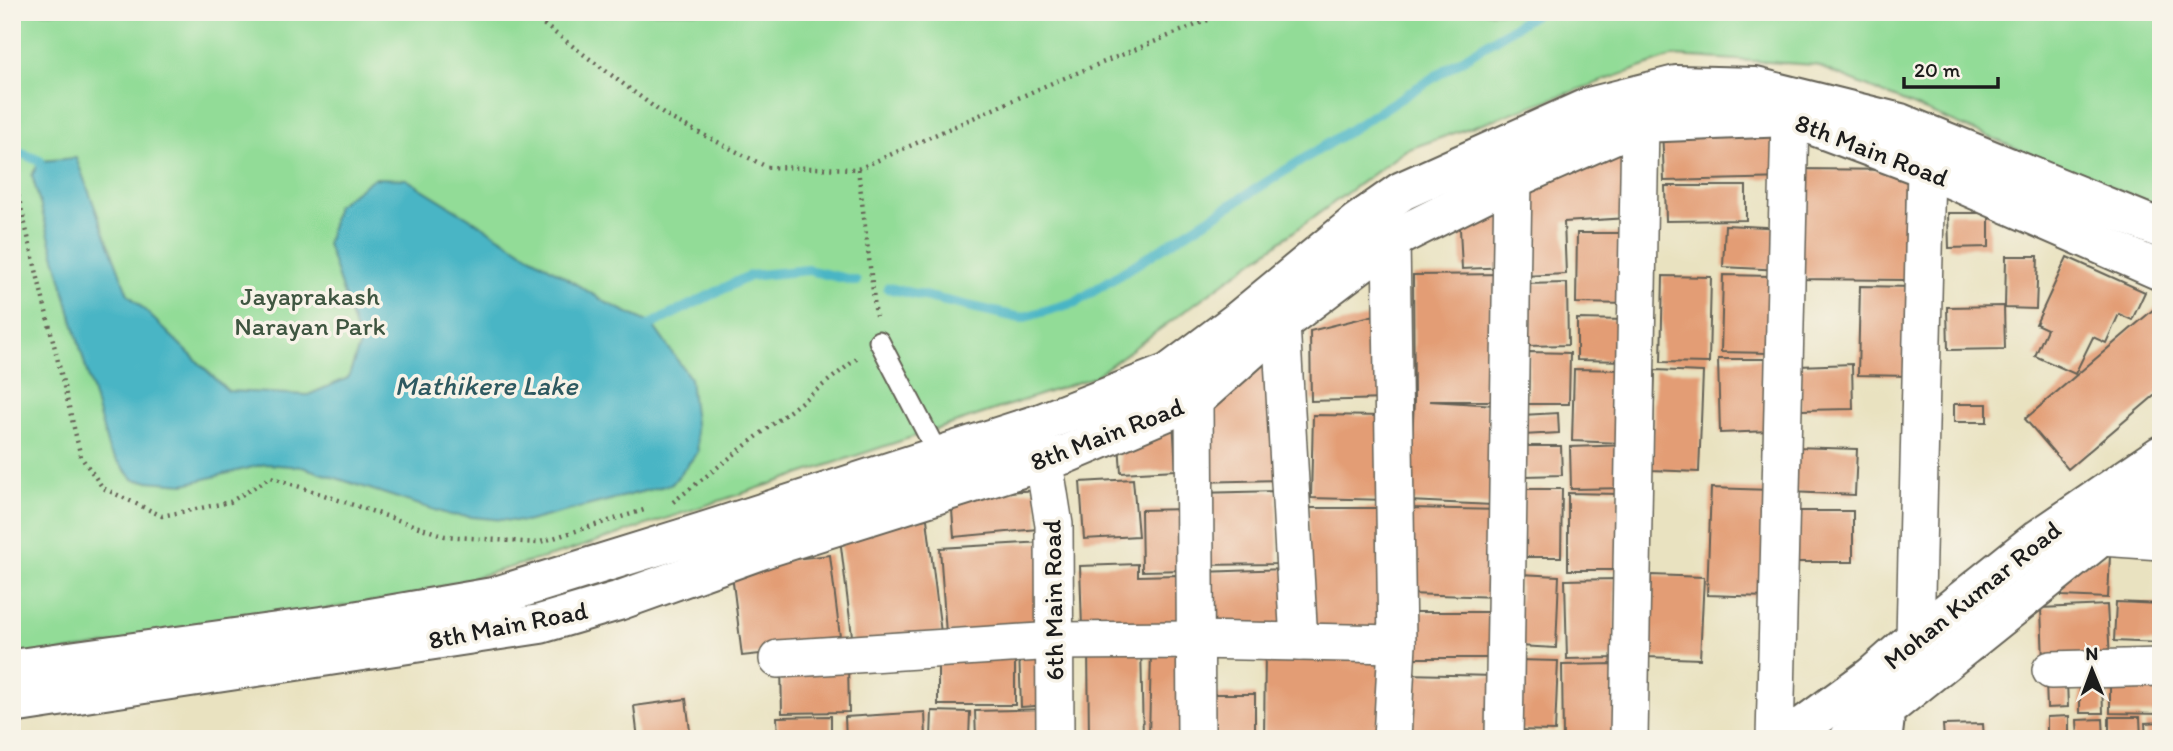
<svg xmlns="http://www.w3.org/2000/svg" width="2173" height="751" font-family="Itim,sans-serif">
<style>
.green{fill:#92dc97;stroke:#577c5a;stroke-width:2}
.water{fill:#48b5c5;stroke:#326870;stroke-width:2}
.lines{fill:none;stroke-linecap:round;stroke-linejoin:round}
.stream{stroke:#48b5c5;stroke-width:10}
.building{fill:#e39d74}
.service-casing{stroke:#646155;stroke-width:23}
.minor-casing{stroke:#646155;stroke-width:40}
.tertiary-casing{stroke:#646155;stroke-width:42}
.path{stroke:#646155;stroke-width:4.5;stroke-dasharray:2 5;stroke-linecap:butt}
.service{stroke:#fff;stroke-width:19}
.minor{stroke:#fff;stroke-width:37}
.tertiary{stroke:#fff;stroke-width:38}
.labels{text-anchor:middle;stroke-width:7;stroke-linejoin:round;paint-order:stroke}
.street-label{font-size:26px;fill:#1c1c1c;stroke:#f7f3e8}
.park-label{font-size:26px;fill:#3f5641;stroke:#f7f3e8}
.water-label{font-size:28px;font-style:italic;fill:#2e5960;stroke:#f7f3e8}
</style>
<rect width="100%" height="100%" fill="#f7f3e8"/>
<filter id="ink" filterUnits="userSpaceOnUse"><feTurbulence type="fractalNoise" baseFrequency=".0143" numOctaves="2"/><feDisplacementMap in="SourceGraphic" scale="14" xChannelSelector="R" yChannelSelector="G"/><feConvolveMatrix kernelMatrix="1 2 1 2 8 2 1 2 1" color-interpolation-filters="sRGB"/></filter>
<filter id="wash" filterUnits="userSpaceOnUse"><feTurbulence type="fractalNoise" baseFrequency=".00686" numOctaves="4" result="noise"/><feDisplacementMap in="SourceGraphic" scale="28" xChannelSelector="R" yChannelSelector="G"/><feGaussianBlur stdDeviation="1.57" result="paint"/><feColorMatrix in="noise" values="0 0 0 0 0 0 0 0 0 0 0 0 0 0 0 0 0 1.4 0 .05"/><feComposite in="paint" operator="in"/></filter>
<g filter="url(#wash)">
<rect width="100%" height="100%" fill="#e9e2c0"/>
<!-- green -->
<path class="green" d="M12,12H2161V208L1815,65L1674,56L1406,150L1094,377L565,552L408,596L12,660Z"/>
<!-- water -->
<path class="water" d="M76,158L128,294L228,391L308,395L348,378L360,344L327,244L337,205L374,178L406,179L607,303L652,324L690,378L698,452L672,484L525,522L450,515L302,467L265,464L185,484L134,480L109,451L32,175L40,161Z"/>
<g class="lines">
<!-- stream -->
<g class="stream">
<path d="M12,149L40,161L44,172"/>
<path d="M888,288L1021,318L1076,302L1538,12"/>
<path d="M642,329L749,276L808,270L856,281"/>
</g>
</g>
<g id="blocks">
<!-- building -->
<g class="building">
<path d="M1786,121L1788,178L1664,181L1662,125Z"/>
<path d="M1625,152L1628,218L1564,222L1566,274L1523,276V179Z"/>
<path d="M1795,169L1907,170L1905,280L1793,279Z"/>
<path d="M1665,186H1746V220L1666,221Z"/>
<path d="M1506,206L1510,267L1462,269L1459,208Z"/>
<path d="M1948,213H1989V247L1949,248Z"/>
<path d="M1725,225L1784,228L1782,270L1723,267Z"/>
<path d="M1577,233H1632L1631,304L1576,303Z"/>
<path d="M2006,256H2038L2036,309L2005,308Z"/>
<path d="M2067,257L2145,292L2132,320L2119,314L2106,343L2093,337L2075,374L2035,356L2047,329L2036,324Z"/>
<path d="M1507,274V401H1429L1496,405L1492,505L1409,501L1414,401L1413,275Z"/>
<path d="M1723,275L1771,276L1769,353L1721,352Z"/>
<path d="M1663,276L1711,277L1709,363L1661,362Z"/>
<path d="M1567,283L1568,345L1526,346L1524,284Z"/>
<path d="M1860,286L1913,287L1911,376L1858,375Z"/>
<path d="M2161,303V390L2068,469L2025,419Z"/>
<path d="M2004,306L2005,349L1948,350L1947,307Z"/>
<path d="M1387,312L1386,399L1311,401L1310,331Z"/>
<path d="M1577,319L1627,320V361L1577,360Z"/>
<path d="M1529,352L1570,353L1569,404H1528Z"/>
<path d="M1277,355L1282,480L1197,482L1199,405Z"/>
<path d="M1718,359H1768L1770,431L1720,433Z"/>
<path d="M1852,364L1853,409L1801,410L1799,366Z"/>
<path d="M1574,369L1625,370L1623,443L1572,441Z"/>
<path d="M1655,370L1703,372L1699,472L1652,470Z"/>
<rect x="1954" y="404" width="33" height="18"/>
<path d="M1558,413L1559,433L1523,435L1522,415Z"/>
<path d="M1313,415L1388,416L1387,500L1311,498Z"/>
<path d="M1173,420L1176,470L1121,473L1119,442Z"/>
<path d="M1629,445L1630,488L1571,489L1570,447Z"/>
<path d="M1526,446H1561L1562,475L1526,476Z"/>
<path d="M1794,447L1857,449L1855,495L1791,492Z"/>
<path d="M1133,479L1138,536L1084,539L1080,482Z"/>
<path d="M1711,488L1771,490L1767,597L1707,595Z"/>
<path d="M1523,489H1562L1561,557H1522Z"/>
<path d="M1037,490L1038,529L954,537L951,496Z"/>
<path d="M1277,491L1278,564L1201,565L1199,493Z"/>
<path d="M1568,493L1620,494V570H1568Z"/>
<path d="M1309,508H1390L1391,631L1310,632Z"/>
<path d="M1410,508L1501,510L1498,597L1408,594Z"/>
<path d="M1186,509L1187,570L1142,571L1141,510Z"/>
<path d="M1794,511H1853V562H1793Z"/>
<path d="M927,519L941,633L853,644L839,530Z"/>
<path d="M1045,542L1051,628L946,634L940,548Z"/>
<path d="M830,555L841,645L742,656L731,566Z"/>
<path d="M2110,555L2108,598L2062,596L2064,570Z"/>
<path d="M1138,564V576L1179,575L1181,624L1082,628L1080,566Z"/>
<path d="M1286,569L1288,632L1205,634L1203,572Z"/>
<path d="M1520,574L1559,576L1556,648L1518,646Z"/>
<path d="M1651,575L1704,577L1700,659L1647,657Z"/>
<path d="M1615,579L1616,658L1567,659L1565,580Z"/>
<path d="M2116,602L2161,604V643L2114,641Z"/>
<path d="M2107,605L2110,659L2043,662L2041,608Z"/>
<path d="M1403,612H1495L1494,658H1403Z"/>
<path d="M1141,645L1143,739H1089L1088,646Z"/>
<path d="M1265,649L1381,650L1380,739H1264Z"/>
<path d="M1019,650H1048L1049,705L1021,707Z"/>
<rect x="938" y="652" width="77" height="53"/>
<path d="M1151,652L1193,653L1191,739H1149Z"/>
<path d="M1515,660L1558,661L1555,731L1513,730Z"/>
<path d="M848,664L849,712L782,713L781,665Z"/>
<path d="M1615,664L1616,739H1563L1562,665Z"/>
<path d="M1404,674L1496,676L1495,739H1403Z"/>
<path d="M2110,677H2161V714L2110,713Z"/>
<path d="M2080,680H2102L2103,713H2080Z"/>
<path d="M2067,681L2068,707L2047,708L2046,682Z"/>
<rect x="1207" y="694" width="48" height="45"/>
<path d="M686,699L691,739H638L634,706Z"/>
<path d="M1050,709L1051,739H976L975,711Z"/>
<path d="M932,711L970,712L969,739H931Z"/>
<path d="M925,712L926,739H846L845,717Z"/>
<path d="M831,716V739H778L777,717Z"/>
<path d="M2069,716V739H2047V717Z"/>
<path d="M2109,717H2140L2141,739H2109Z"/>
<path d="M2103,719L2104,739H2078L2077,720Z"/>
<path d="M2161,722V739H2146L2145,723Z"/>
<path d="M1983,724L1984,739H1944L1943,725Z"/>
</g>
</g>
</g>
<g filter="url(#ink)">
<use href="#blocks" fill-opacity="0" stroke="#646155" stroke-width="2"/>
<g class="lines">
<!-- service casing -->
<g class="service-casing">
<g id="service">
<path d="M879,341L939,456"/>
<path d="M1887,709L1894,722L1892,739"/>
</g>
</g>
<!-- minor casing -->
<g class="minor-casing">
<g id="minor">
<path d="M1391,240L1397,644L1392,739"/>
<path d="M1281,323L1299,642"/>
<path d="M1194,400L1196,739"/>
<path d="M1039,463L1047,481L1054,525L1055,739"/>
<path d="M2101,537L2161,541"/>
<path d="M1915,638L1926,168"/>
<path d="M778,659L1055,641L1195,640L1397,644"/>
<path d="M2051,670L2161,667"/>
<path d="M1504,739L1513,179"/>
<path d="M1629,739L1640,123"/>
<path d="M1775,739L1790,117"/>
</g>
</g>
<!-- tertiary casing -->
<g class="tertiary-casing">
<g id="tertiary">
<path d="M12,669L336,624L493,597L703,532L1041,423L1169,373L1238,321L1358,222L1402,191L1589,107L1676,85L1755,87L1900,123L2161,229"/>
<path d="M12,704L540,624L618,601L766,548L1066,454L1194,400L1281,323L1391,240L1513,179L1640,123L1790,117L1926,168L2161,271"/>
<path d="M1786,739L1872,676L1915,638L2037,540L2161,455"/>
<path d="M1849,739L2109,530L2161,495"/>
</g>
</g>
<!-- path -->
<g class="path">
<path d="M527,12L666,116L767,167L858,169L1052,83L1228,12"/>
<path d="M858,169L876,316"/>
<path d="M12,193L18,195L81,457L103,488L162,516L230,502L271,477L445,536L537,543L644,510"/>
<path d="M673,502L859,357"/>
</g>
<!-- service -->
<use href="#service" class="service"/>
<!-- minor -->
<use href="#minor" class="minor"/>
<!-- tertiary -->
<use href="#tertiary" class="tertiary"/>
</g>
</g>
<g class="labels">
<!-- street labels -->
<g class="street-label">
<text transform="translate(1872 150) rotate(21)" y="9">8th Main Road</text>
<text transform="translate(1107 434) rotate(-21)" y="9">8th Main Road</text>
<text transform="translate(1972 595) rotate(-39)" y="9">Mohan Kumar Road</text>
<text transform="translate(1053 600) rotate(-91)" y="9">6th Main Road</text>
<text transform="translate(508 625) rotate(-11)" y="9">8th Main Road</text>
</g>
<!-- park labels -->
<g class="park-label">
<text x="310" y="305">Jayaprakash<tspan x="310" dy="30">Narayan Park</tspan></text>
</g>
<!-- water labels -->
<g class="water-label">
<text x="486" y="395">Mathikere Lake</text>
</g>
</g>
<!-- margin -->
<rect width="2173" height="751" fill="none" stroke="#f7f3e8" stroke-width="42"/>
<!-- north arrow -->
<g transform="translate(2092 670) rotate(359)" stroke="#f7f3e8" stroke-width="5" paint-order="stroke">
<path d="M0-5L12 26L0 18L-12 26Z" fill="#1c1c1c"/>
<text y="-10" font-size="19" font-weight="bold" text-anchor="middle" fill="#1c1c1c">N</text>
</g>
<!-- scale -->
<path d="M1904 77v10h94v-10" fill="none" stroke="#1c1c1c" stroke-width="3.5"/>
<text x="1914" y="77" font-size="21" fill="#1c1c1c" stroke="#f7f3e8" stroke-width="5" paint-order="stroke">20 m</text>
</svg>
